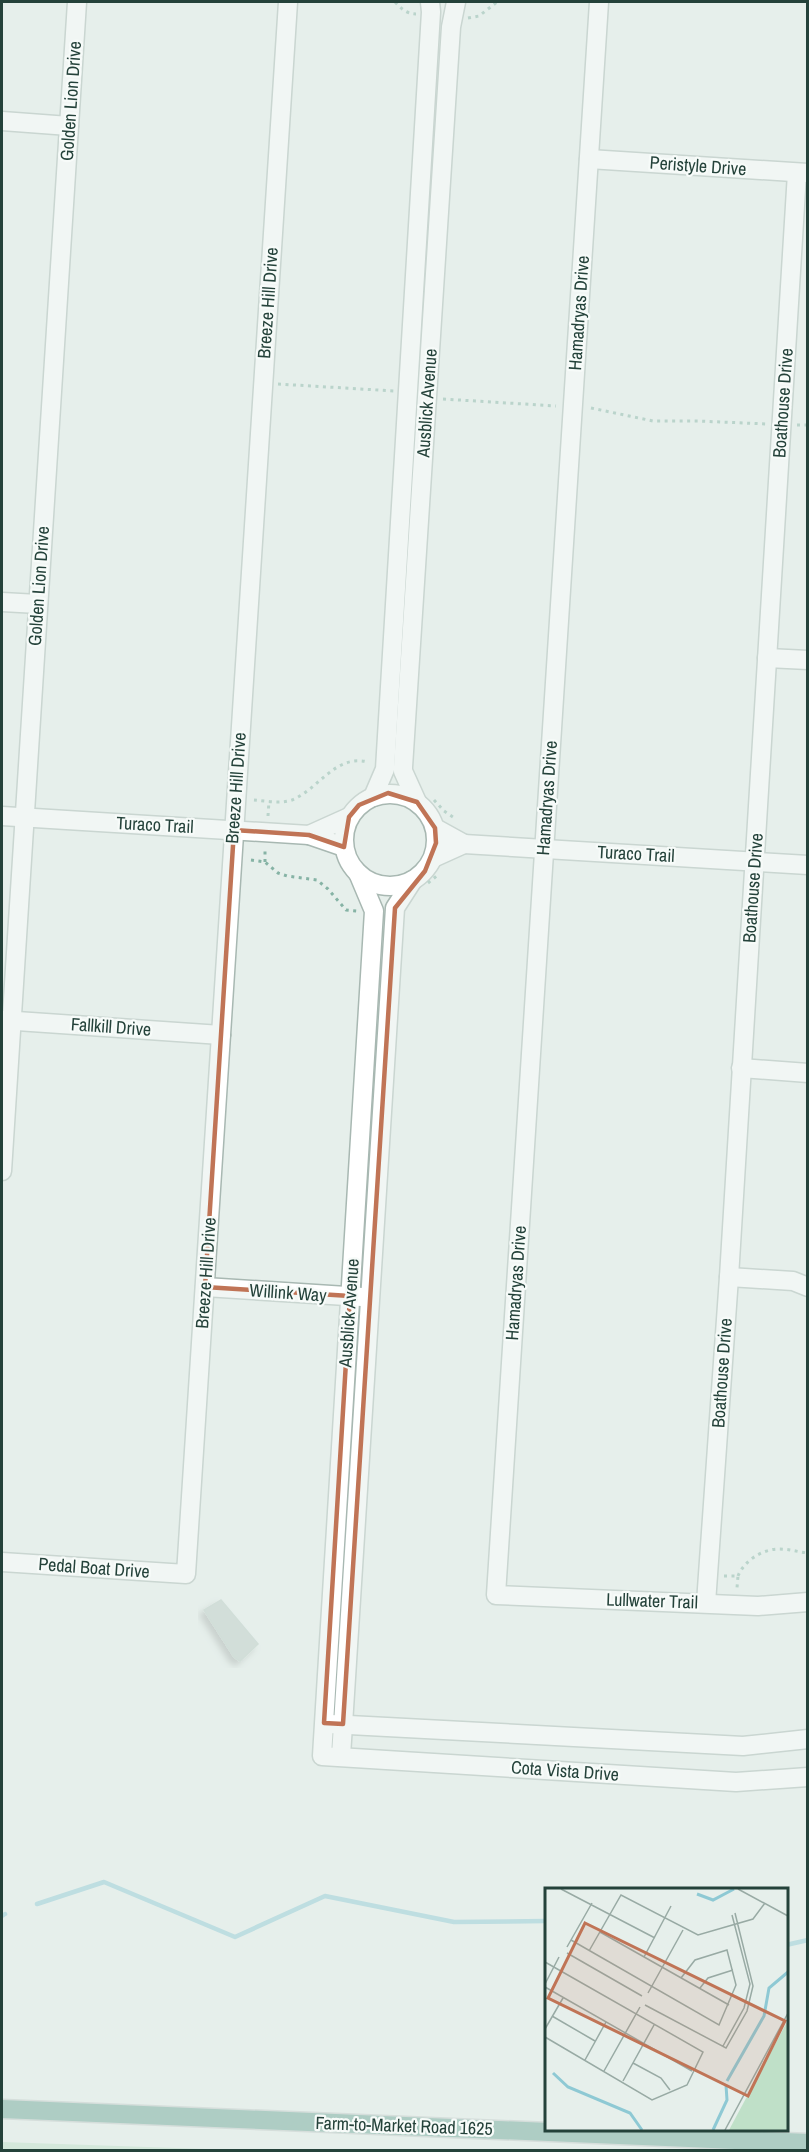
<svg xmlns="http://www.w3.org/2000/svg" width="809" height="2152" font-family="'Archivo Narrow',sans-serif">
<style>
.green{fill:#bfe0c8}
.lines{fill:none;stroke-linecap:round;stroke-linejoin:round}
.stream{stroke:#8ec9d4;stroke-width:4.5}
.building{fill:#bbcac4;stroke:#b8c9c2;stroke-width:1.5;filter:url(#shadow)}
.minor-casing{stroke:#a8b8b2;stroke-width:21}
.major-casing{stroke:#c2cac8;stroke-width:21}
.path{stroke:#86b3a5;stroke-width:3;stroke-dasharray:3 4.5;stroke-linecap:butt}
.minor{stroke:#fff;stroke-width:18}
.major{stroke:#6aa596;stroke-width:18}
.marked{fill:none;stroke:#c07456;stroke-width:4.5;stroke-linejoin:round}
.labels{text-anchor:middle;stroke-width:4.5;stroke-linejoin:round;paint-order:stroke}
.street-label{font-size:18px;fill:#24423a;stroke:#f7fbf9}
.inset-river{fill:none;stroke:#8ec9d4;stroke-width:3}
.inset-road{fill:none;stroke:#98aaa4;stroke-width:1.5}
.view{fill:#c07456;fill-opacity:0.15;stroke:#c07456;stroke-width:3}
.inset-edge{fill:none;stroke:#24423a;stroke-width:3}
</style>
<defs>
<filter id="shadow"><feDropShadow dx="-4.5" dy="4.5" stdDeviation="3" flood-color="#0004"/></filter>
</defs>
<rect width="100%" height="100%" fill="#e6efeb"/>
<!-- green -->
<path class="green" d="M2,2142L234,2150H2Z"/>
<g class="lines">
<!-- stream -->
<g class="stream">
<path d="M37,1904L104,1882L235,1937L325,1896L454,1922L546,1921"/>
<path d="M2,1916L5,1914"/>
<path d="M786,1945L808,1940"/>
</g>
</g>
<!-- building -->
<path class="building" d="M221,1600L258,1644L240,1661L234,1657L204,1610Z"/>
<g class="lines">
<!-- minor casing -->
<g class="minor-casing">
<g id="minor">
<path d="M599,2L496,1595L758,1606L808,1602"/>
<path d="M2,121L69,126"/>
<path d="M589,159L808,173"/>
<path d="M2,602L38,604"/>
<path d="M767,658L808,660"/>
<circle cx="390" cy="840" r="46"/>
<path d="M373,797L385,769L431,12L430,2"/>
<path d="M417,802L403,771V767L451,27L456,2"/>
<path d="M2,816L309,835"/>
<path d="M464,844L808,865"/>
<path d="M344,847L309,835L349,817"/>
<path d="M433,858L464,844L435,828"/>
<path d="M358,873L374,911L322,1756L736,1782L808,1777"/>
<path d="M2,1020L221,1035"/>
<path d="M741,1068L808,1073"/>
<path d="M2,1171L77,2"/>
<path d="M729,1277L793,1281L808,1287"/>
<path d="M205,1287L362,1297"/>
<path d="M2,1562L186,1574L288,2"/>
<path d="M706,1603L729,1277L797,173"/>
<path d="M330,1724L743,1746L808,1739"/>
<path d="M341,1756L395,908L413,880"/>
</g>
</g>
<!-- major casing -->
<g class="major-casing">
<path id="major" d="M2,2109L808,2143"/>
</g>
<!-- path -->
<g class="path">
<path d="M395,2C401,8 406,14 416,14"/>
<path d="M468,18L479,16L497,2"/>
<path d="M278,384L394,391"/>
<path d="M443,399L556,406"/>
<path d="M591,408L653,421H698L767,424"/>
<path d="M797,425H808"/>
<path d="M254,800C266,801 280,804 292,800C319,789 335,754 368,762"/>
<path d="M434,800L444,811L453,817"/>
<path d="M268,816L269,801"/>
<path d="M251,860L265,862L278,873L287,876L317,880L328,889L346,910L357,911"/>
<path d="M265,862V848"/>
<path d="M428,883L439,874"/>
<path d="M724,1576H738L737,1588"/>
<path d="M738,1576C744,1561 762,1549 779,1549C789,1549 798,1552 808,1553"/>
</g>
<!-- minor -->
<use href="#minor" class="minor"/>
<!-- major -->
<use href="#major" class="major"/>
</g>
<!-- marked area -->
<path d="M0 0H809V2152H0ZM388,793L417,802L435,828L436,843L425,871L395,908L343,1724L324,1723L350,1296L205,1287L234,830L309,835L344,847L349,817L359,805Z" fill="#e6efeb" fill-opacity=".55" fill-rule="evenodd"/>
<path class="marked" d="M388,793L417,802L435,828L436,843L425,871L395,908L343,1724L324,1723L350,1296L205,1287L234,830L309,835L344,847L349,817L359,805Z"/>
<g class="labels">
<!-- street labels -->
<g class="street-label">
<text transform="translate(71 101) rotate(-86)" y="6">Golden Lion Drive</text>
<text transform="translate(698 166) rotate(4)" y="6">Peristyle Drive</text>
<text transform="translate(268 303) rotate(-86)" y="6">Breeze Hill Drive</text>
<text transform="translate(579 313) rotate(-86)" y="6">Hamadryas Drive</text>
<text transform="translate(427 403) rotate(-86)" y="6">Ausblick Avenue</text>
<text transform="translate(783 403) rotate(-86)" y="6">Boathouse Drive</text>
<text transform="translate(39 586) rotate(-86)" y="6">Golden Lion Drive</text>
<text transform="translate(236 788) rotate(-86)" y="6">Breeze Hill Drive</text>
<text transform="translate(547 798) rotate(-86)" y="6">Hamadryas Drive</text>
<text transform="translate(155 825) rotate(3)" y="6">Turaco Trail</text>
<text transform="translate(636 854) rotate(3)" y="6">Turaco Trail</text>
<text transform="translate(753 888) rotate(-86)" y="6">Boathouse Drive</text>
<text transform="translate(111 1027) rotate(4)" y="6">Fallkill Drive</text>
<text transform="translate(206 1273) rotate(-86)" y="6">Breeze Hill Drive</text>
<text transform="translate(516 1283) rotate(-86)" y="6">Hamadryas Drive</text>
<text transform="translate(288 1293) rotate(4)" y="6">Willink Way</text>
<text transform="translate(349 1313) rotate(-86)" y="6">Ausblick Avenue</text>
<text transform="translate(722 1373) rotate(-86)" y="6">Boathouse Drive</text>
<text transform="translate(94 1568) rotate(4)" y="6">Pedal Boat Drive</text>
<text transform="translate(652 1601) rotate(2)" y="6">Lullwater Trail</text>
<text transform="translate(565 1771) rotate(4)" y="6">Cota Vista Drive</text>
<text transform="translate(404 2126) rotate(2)" y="6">Farm-to-Market Road 1625</text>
</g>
</g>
<!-- overview -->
<g transform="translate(545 1888)">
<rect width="243" height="243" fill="#e6efeb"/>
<path d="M243,132V242H184Z" fill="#bfe0c8"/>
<path class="inset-river" d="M152,6L168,12L189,1M8,185L23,199L85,225L97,242M182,193L219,128L224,100L243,84M168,242L182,212L181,197"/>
<path class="inset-road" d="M16,1L110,50M193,1L243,28M55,44L184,117M26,52L174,137L191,97L182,62L150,72L136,90M22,59L47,15M44,63L76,7L153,47L208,31L220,15M22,65L97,108M99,69L126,18M0,74L158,164L142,197L107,212L0,149M0,96L14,69M0,99L147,183M155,100L163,90L188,82M103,105L138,42M100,117L181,160L202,123L208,98L190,25M7,128L50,153M0,141L18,110M178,158L199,120L205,96L187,27M40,172L61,134M88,175L116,190L125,202M59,183L95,119M78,193L109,137M180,242L243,125"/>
<path class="view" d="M40,35L240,133L203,208L3,110Z"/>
<rect width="243" height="243" class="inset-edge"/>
</g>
<!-- border -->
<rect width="809" height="2152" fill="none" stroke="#24423a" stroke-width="6"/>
</svg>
